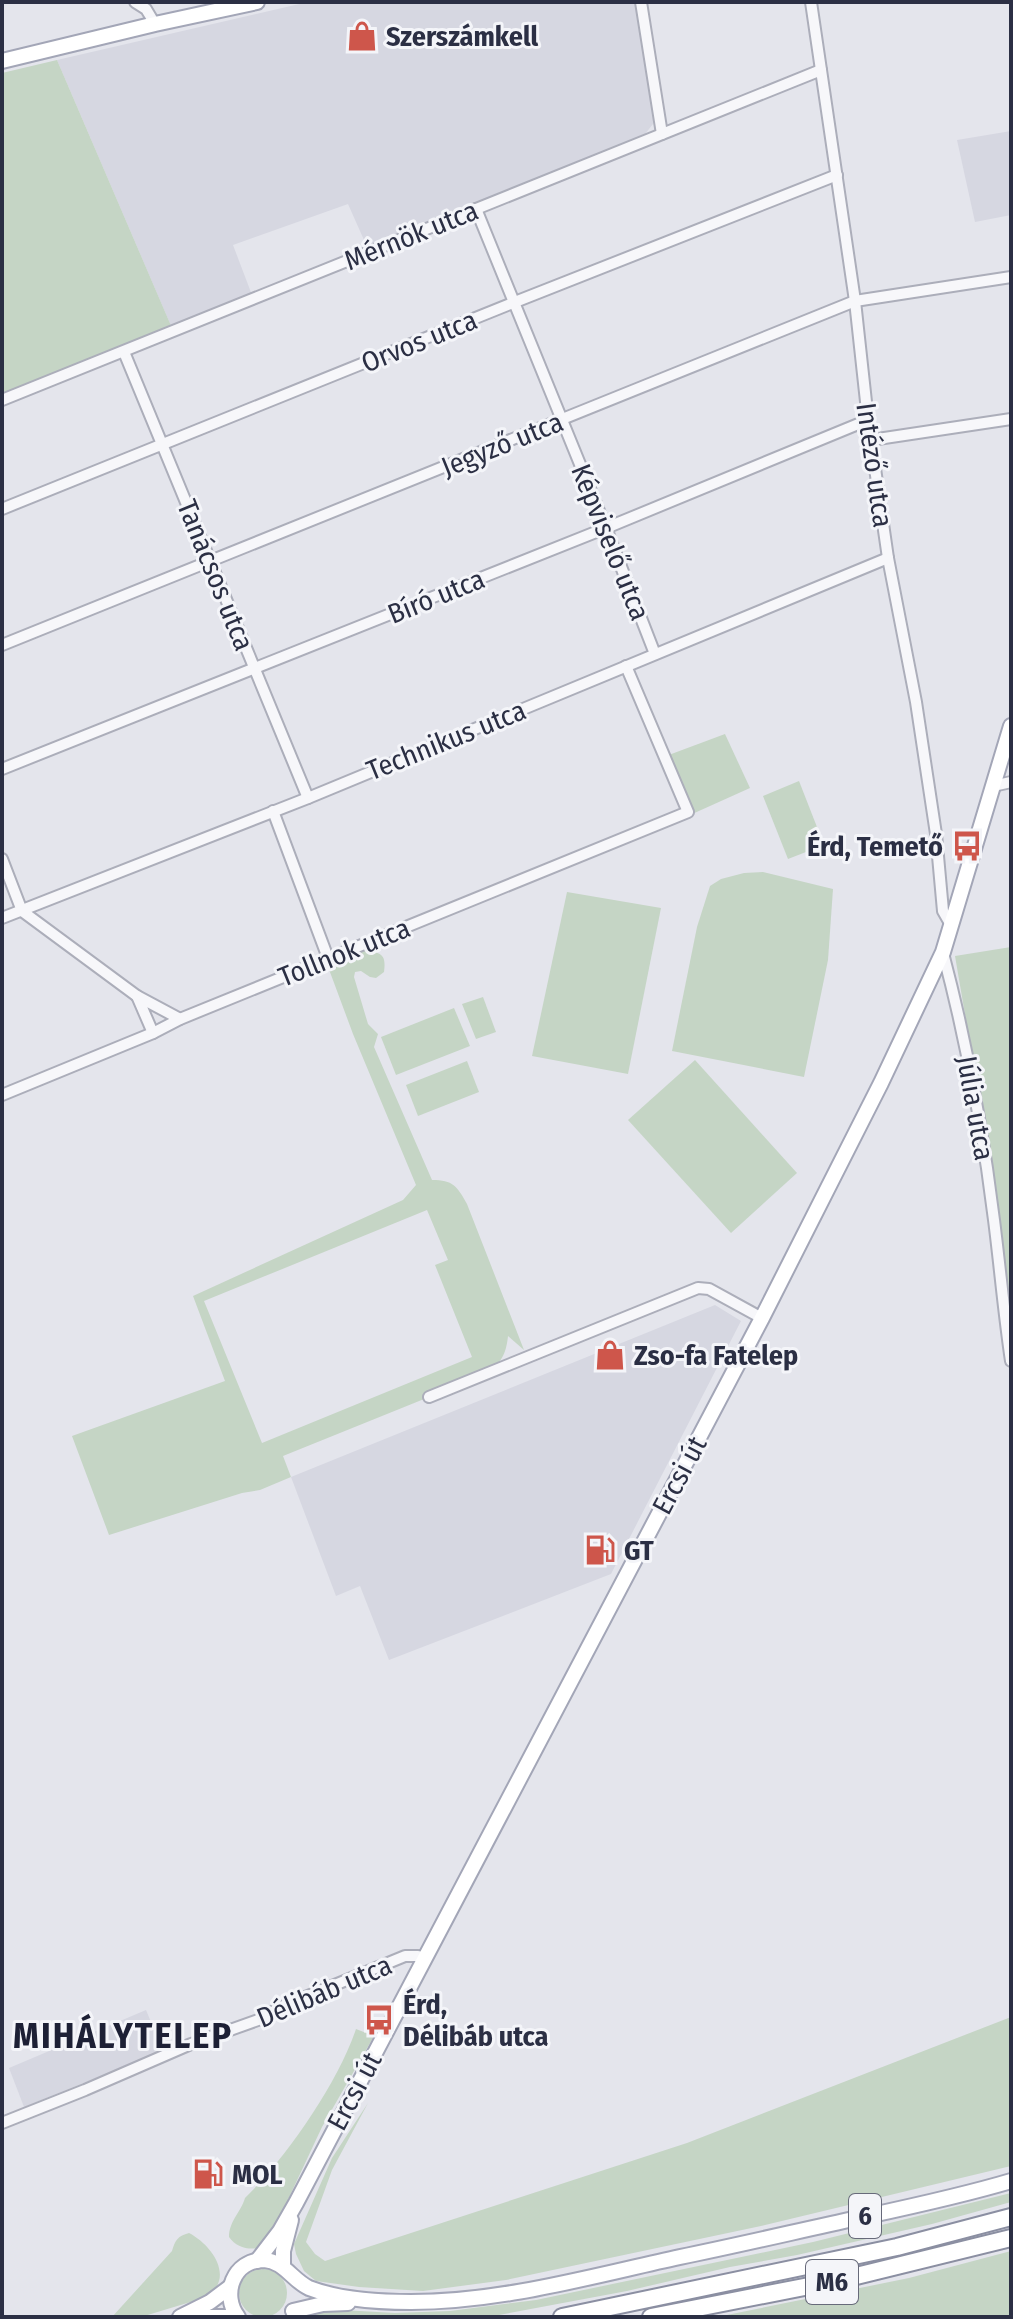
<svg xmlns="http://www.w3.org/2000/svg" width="1013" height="2319" font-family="'Fira Sans Condensed',sans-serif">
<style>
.built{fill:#d6d7e1}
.green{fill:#c5d5c5;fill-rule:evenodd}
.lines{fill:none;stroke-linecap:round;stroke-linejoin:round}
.minor-casing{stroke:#acaeba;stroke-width:14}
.major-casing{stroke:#a3a6b7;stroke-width:18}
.highway-casing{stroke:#8b8fa2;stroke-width:20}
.minor{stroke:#f7f7fa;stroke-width:10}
.major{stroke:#fff;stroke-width:14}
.highway{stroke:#fff;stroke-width:16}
.labels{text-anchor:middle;stroke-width:6;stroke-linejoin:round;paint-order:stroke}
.shield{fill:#f4f5f9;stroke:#676a7a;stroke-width:2}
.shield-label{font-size:26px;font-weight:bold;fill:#2b2f44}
.poi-label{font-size:28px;font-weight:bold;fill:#2b2f44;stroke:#f4f5f9;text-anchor:start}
.street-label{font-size:28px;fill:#2b2f44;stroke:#f4f5f9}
.district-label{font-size:36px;font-weight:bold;letter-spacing:2px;fill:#1d2035;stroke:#f4f5f9}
</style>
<rect width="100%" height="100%" fill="#e4e5ec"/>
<!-- built -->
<g class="built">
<path d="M308,2H637L654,115L653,124L645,134L368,249L348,204L233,245L252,295L172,328L57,60Z"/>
<path d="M1011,131V215L975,222L957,140Z"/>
<path d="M715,1305L741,1321L611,1574L389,1660L360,1586L336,1596L291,1477Z"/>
<path d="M146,2010L163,2051L24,2107L9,2068Z"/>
</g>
<!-- green -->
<g class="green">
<path d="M57,60L172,328L2,396V73Z"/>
<path d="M725,734L750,788L690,815L666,756Z"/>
<path d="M799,781L824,845L788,859L763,796Z"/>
<path d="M763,872L833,889L828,960L804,1077L672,1051L697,927L710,886L721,879L744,873Z"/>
<path d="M567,892L661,908L628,1074L532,1056Z"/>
<path d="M371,946C377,958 387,949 384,972L376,978L370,977L361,971L355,972L354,977L368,1024L378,1034L374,1047L432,1180C453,1180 457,1186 467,1204L524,1350L508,1336C506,1355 501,1363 486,1374L283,1456L291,1477L260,1490L242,1493L109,1535L72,1436L225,1381L193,1296L403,1200L416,1185L353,1034L327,964ZM427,1210L448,1260L435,1265L472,1357L262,1443L204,1301Z"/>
<path d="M1011,947V1319H1009L987,1143L955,956Z"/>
<path d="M483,997L496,1032L476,1039L462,1004Z"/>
<path d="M454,1008L470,1046L396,1075L381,1037Z"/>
<path d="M695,1060L797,1173L731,1233L628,1120Z"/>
<path d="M467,1061L479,1092L418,1116L406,1085Z"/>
<path d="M1011,2017V2166L761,2226L506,2280L423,2291L359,2287L316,2281L304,2271L296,2254L294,2244L332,2158L368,2103L332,2170L306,2242L315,2254L325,2261L687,2143Z"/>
<path d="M356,2029L374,2036L322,2127L270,2238L259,2248C247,2250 236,2247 229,2237C229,2221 241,2212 245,2198C286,2158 338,2083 356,2029Z"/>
<path d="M1011,2193V2202L932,2224L797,2255L730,2267L627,2291L488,2317H298L301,2314L324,2309L395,2313L450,2311L536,2300L813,2242Z"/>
<path d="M189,2233C212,2245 235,2277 207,2297L141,2317H112L172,2251C175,2240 178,2236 189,2233Z"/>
<path d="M1011,2251V2317H717L909,2278Z"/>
<circle cx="263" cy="2293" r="24"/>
</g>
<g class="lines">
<!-- minor casing -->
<g class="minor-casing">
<g id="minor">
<path d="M135,2L146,9L155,24"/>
<path d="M641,2L662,134"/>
<path d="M811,2L855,301L868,420L888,558L916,702L936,834L943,911L951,925"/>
<path d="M476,209L606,528L655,654"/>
<path d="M124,352L308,798"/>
<path d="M2,400L821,70"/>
<path d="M871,440L1011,419"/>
<path d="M2,509L515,302L837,175"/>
<path d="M2,645L855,301L1011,277"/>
<path d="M2,769L606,528L868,420"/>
<path d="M993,786L1011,782"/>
<path d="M273,811L328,958"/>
<path d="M2,859L22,911L137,996"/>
<path d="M2,918L308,798L888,558"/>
<path d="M943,953C966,1040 983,1130 994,1220C1000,1267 1004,1314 1011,1361"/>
<path d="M153,1033L137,996L180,1019"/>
<path d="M2,1095L153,1033L180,1019L688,812L626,666"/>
<path d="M429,1397L698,1288L709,1289L762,1318"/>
<path d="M2,2123L85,2090L191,2044L258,2020L281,2007L405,1956H418L424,1958"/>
</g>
</g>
<!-- major casing -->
<g class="major-casing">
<g id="major">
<path d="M2,61L155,24L257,2"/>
<path d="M257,2261L280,2231L296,2203L762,1318L881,1083L943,952L1011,726"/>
<path d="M283,2266V2251L291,2220"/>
<path d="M293,2311L323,2304L348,2303"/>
<path d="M180,2317L210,2302L230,2287"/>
<path d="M205,2317H232"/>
<path d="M238,2317C221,2295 233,2260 264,2260C284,2261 292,2280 309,2288C340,2300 379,2302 411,2302C502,2302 592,2276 680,2257C739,2245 798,2231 858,2218C909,2207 961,2196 1011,2181"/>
</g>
</g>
<!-- highway casing -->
<g class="highway-casing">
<g id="highway">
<path d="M562,2317L897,2247L1011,2217"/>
<path d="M651,2317L840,2280L1011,2238"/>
</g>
</g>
<!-- minor -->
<use href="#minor" class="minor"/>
<!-- major -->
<use href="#major" class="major"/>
<!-- highway -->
<use href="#highway" class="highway"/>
</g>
<!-- icons -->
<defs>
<g id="shop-bare" transform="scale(2.4)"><path d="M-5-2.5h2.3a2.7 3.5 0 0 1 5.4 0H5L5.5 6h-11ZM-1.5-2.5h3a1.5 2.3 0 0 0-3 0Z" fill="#ce564b" stroke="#f4f5f9" stroke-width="2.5" paint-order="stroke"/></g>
<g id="bus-bare" transform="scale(2.4)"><path d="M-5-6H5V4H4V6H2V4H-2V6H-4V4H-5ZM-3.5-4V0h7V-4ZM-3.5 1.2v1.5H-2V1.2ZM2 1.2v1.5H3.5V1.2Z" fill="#ce564b" stroke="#f4f5f9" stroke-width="2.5" paint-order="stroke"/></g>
<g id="fuel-bare" transform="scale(2.4)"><path d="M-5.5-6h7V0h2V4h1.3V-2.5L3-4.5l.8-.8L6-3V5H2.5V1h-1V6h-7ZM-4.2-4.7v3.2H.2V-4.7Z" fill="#ce564b" stroke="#f4f5f9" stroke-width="2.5" paint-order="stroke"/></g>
</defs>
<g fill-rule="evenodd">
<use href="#shop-bare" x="362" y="36"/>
<use href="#bus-bare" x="967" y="846"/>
<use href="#shop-bare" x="610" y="1355"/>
<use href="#fuel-bare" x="600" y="1550"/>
<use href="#bus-bare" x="379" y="2020"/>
<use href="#fuel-bare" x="208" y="2174"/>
</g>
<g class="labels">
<!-- shield labels -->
<g class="shield">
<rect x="849" y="2194" width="32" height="44" rx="6"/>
<rect x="806" y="2260" width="52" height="44" rx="6"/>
</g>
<g class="shield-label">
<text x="865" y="2225">6</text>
<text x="832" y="2291">M6</text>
</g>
<!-- poi labels -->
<g class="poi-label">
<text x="386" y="46">Szerszámkell</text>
<text x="943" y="856" text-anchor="end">Érd, Temető</text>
<text x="634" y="1365">Zso-fa Fatelep</text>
<text x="624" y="1560">GT</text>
<text x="403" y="2014">Érd,<tspan x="403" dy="32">Délibáb utca</tspan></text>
<text x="232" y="2184">MOL</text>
</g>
<!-- street labels -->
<g class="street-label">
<text transform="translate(411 235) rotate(-22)" y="10">Mérnök utca</text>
<text transform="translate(419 341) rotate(-22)" y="10">Orvos utca</text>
<text transform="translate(502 444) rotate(-22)" y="10">Jegyző utca</text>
<text transform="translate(875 465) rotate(82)" y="10">Intéző utca</text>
<text transform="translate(611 542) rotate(68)" y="10">Képviselő utca</text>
<text transform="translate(216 575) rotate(68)" y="10">Tanácsos utca</text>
<text transform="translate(436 596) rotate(-22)" y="10">Bíró utca</text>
<text transform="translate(446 740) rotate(-22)" y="10">Technikus utca</text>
<text transform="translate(344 952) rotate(-22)" y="10">Tollnok utca</text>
<text transform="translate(976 1108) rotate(80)" y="10">Júlia utca</text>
<text transform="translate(679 1475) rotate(-62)" y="10">Ercsi út</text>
<text transform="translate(324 1991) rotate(-23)" y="10">Délibáb utca</text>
<text transform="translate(354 2091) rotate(-62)" y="10">Ercsi út</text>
</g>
<!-- district labels -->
<g class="district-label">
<text x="123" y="2048">MIHÁLYTELEP</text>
</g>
</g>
<!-- border -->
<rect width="1013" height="2319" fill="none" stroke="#2b2f44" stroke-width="8"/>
</svg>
